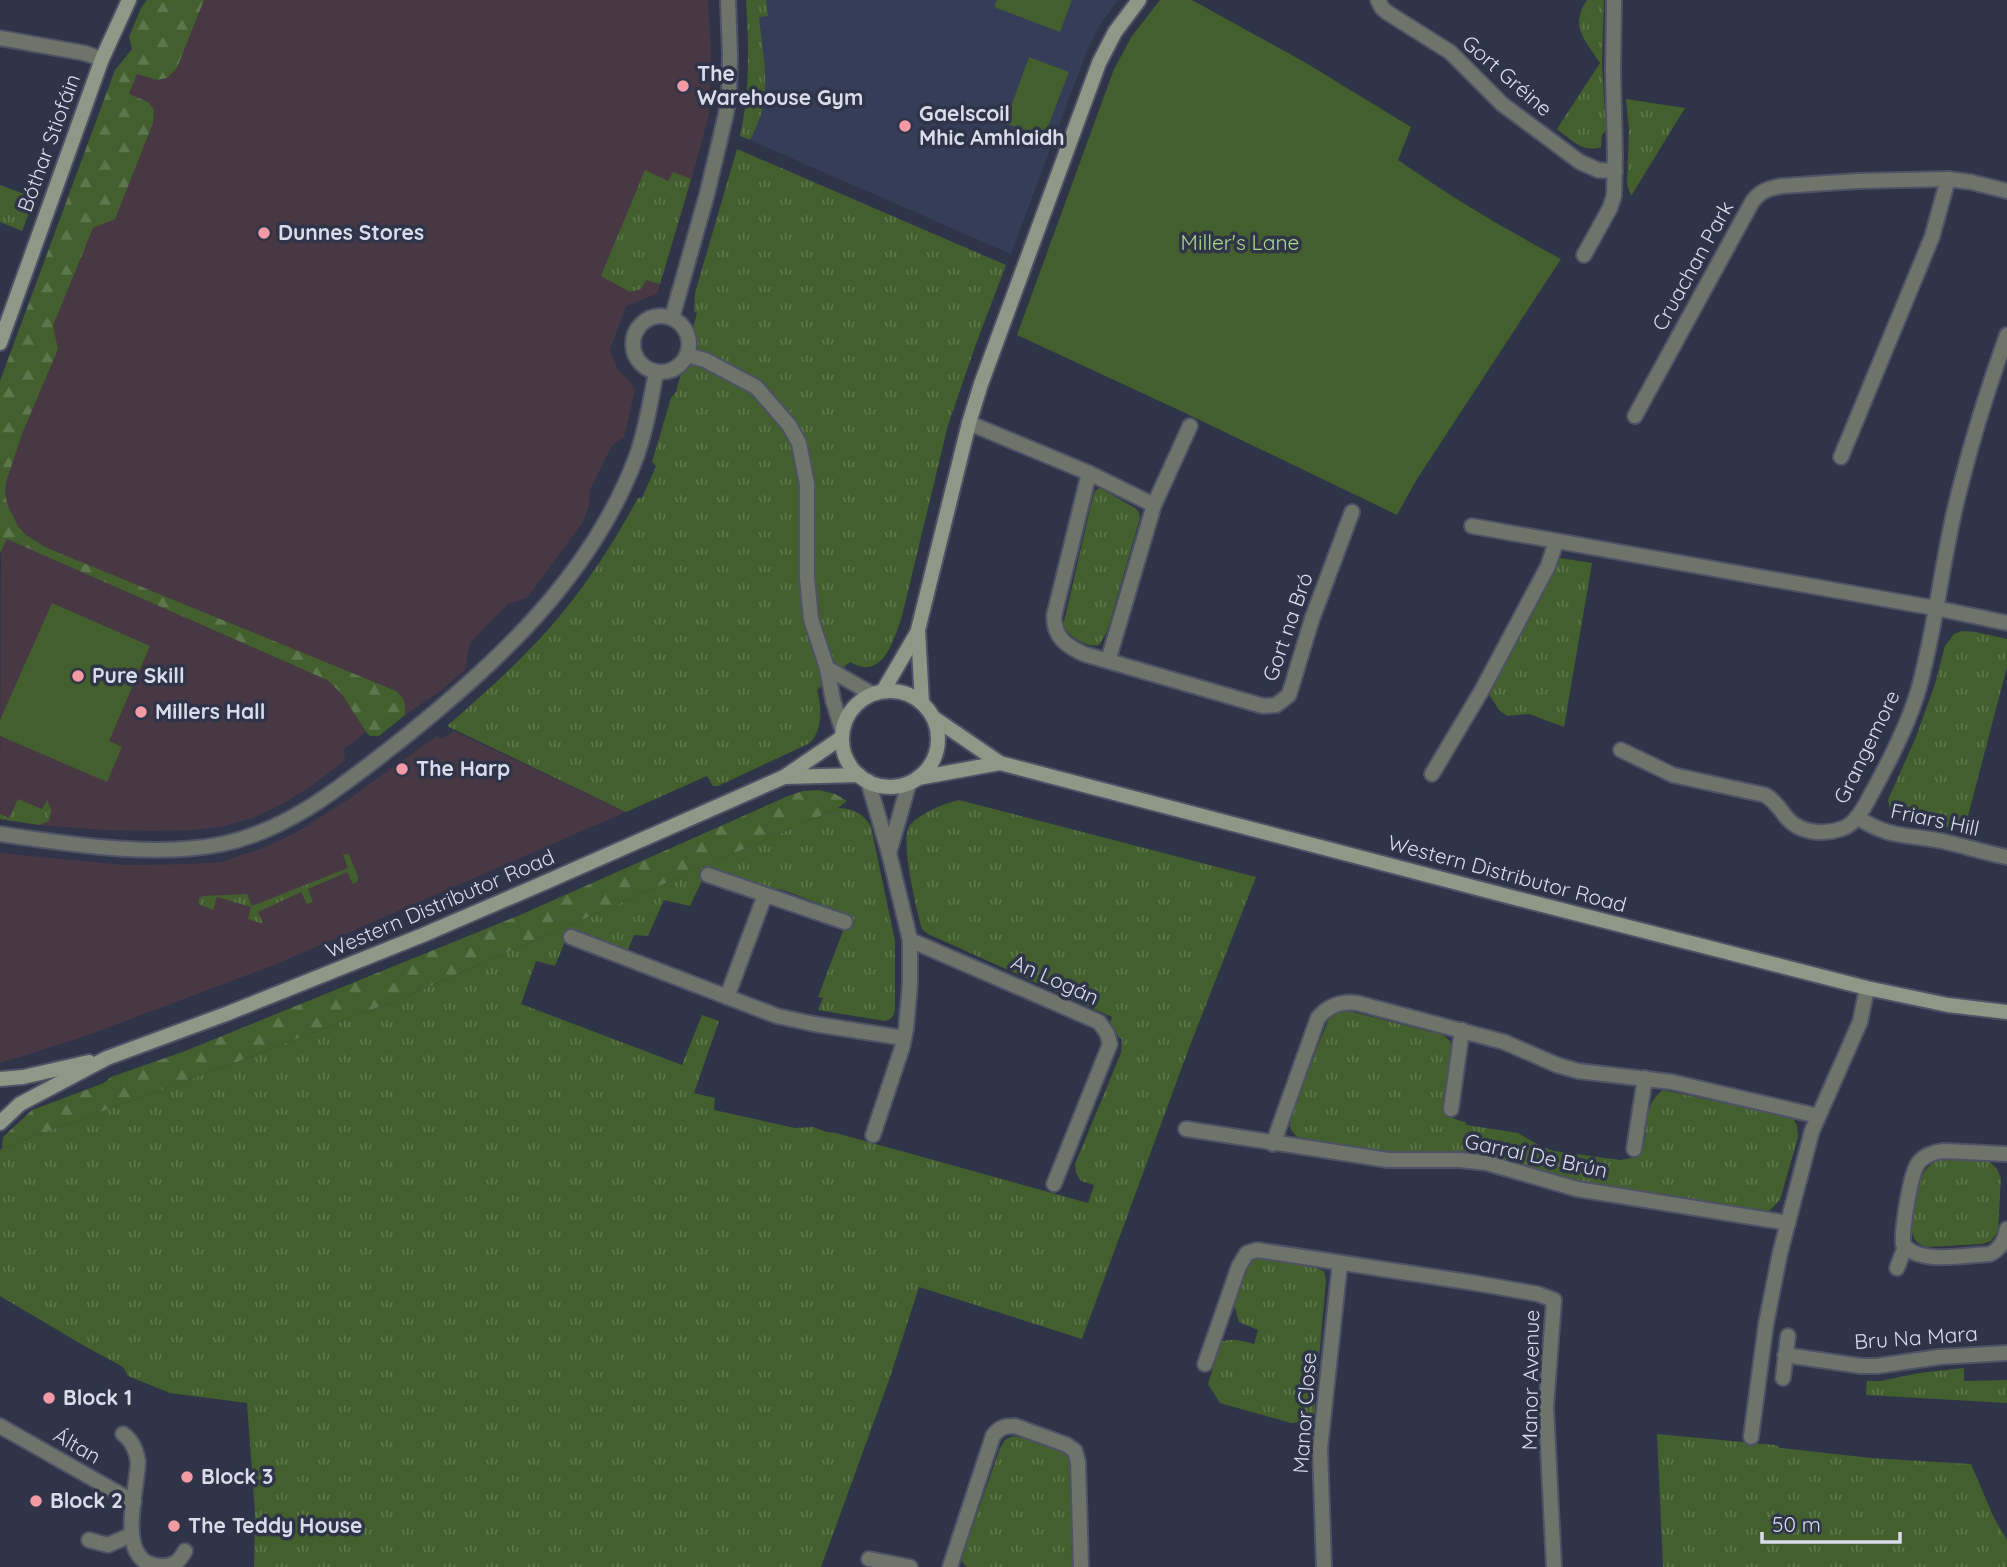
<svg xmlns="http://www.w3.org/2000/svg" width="2007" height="1567" font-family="Quicksand,sans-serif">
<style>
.commercial{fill:#473844}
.built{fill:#363d58}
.grass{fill:url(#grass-tufts)}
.forest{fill:url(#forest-firs)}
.park{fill:#425f2d}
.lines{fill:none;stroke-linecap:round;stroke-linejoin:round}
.street-casing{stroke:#4e5266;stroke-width:18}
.secondary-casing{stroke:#4e5266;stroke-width:18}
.street{stroke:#6f746a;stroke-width:14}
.secondary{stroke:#8f9787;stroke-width:14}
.poi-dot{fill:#f49aa4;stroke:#2f3449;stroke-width:2.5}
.labels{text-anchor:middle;stroke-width:7;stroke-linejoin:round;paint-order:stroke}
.poi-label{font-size:21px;font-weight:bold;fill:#d9ddea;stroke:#2f3449;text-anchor:start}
.street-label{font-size:21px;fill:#d9ddea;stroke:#2f3449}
.park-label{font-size:21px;fill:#a9d889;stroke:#2f3449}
</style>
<defs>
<pattern id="grass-tufts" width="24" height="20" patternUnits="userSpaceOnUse" patternTransform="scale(1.75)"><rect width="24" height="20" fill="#425f2d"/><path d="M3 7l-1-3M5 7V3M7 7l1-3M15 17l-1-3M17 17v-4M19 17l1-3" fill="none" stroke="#5d764c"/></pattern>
<pattern id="forest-firs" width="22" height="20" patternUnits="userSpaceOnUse" patternTransform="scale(1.75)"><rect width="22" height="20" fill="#425f2d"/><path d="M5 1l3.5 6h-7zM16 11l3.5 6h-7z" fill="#5d764c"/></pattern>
</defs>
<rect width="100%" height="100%" fill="#2f3449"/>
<!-- commercial -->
<g class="commercial">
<path d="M204,0H708L711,50L709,115L685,202L657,294L626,306L610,350L618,370L631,383L635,391L624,437L612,445L590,490L589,505L583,522L527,598L508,604L470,643L465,670L439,692L405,715L406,706L47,548L26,535L18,526L8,506L5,495L6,482L53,326L93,228L129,95L137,74L157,80L167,78L177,68Z"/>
<path d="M1,536L327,680L341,693L366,732L344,749L345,761L310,787L282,804L253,818L225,826L195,830L157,831L104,830L39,825L0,819Z"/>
<path d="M454,731L626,812L274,965L83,1037L0,1063V853L125,865L194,864L221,862L263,848L297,832L347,800L437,736L441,739Z"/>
</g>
<!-- built -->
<path class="built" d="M757,0H1118L1099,26L1086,53L1011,254L750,140L756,111Z"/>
<!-- grass -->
<g class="grass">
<path d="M746,0H766L768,16L759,17C762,48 770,83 761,114C758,123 754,132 750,140L740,136C750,91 749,46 746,0Z"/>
<path d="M1587,0H1604L1602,66L1606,130L1602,135L1601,147C1584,154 1570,139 1557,129L1600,63C1586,41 1569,26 1587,0Z"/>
<path d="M1626,99L1685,108L1631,196L1627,184L1629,130Z"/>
<path d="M737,149L1006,265L976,344L948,425L902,616C894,639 883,682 850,662L817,690C822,707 823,729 810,743L718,786H713L707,776L626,812L447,726C487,691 530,653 563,612C592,577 616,538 638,498H642L656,466L652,462L671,398L676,392L697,313L694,311L695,293Z"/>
<path d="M645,170L668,181L673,172L691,179L660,284L646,280L641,289L630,292L601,276Z"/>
<path d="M0,185L35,198L22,231L0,222Z"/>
<path d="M1100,488L1135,508L1139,512L1140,518L1107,632L1099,645C1085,648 1071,637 1063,626L1093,496L1095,491Z"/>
<path d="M1560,558L1592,563L1564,727L1529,714L1507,716L1499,710L1488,693Z"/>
<path d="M1962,631L1976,632L2007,639V667L1964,831C1939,824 1911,826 1890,810L1888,800L1916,737L1935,684L1945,646L1954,634Z"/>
<path d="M18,799L42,809L47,800L51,809L49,821L39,825L0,819V814L9,818Z"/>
<path d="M959,800L1256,877L1189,1048L1082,1339L919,1287L889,1380L821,1567H254L255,1513L247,1403L170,1393L128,1376L123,1367L81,1344L0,1296V1150L2,1148L242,1060L407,996L838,808C852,808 865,814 871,827L895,941V1009C894,1016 892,1019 885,1021L818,1010L823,998L818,997L849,915L786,891L743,881L708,868L690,906L664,900L648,936L634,935L628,950L570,929L555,966L536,961L521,1004L682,1065L702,1015L719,1021L694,1093L715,1098L714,1110L795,1128L813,1127L827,1132L836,1133L1088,1203L1094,1185L1081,1181L1076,1173L1075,1164L1121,1053L1122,1039L1119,1038L1110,1022L1112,1017L928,934L922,929C917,912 899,838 910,825C922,812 943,804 959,800Z"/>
<path d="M343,854H348L350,857L358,877L357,882L353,884L347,872L308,889L313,902L307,904L301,892L258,912L263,924L248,919L251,907L217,897L213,910L199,904V898L204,896L247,894L252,906L348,868Z"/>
<path d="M1345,1010L1443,1035L1450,1041L1452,1050L1445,1104C1448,1117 1453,1119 1465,1122L1467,1125L1518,1133L1540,1146L1554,1151L1620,1160L1637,1157C1654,1137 1638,1107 1663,1090L1793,1118L1797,1126L1798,1137L1780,1200L1769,1211L1577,1182L1536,1170L1519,1162L1476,1153L1441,1152L1393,1153L1299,1138C1289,1131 1288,1124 1291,1114L1329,1018L1338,1011Z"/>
<path d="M1942,1159L1990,1162L1997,1169L2001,1178L1998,1231L1991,1241L1982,1244L1927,1247C1917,1245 1911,1237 1912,1228C1916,1204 1914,1166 1942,1159Z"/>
<path d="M1251,1259H1264L1316,1268L1324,1271L1326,1280L1314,1416L1309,1422L1291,1423L1220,1403L1208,1384L1221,1342C1234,1337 1242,1341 1254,1344L1258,1330L1239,1322L1234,1305Z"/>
<path d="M1964,1368V1381L2007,1380V1403L1866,1395L1867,1381H1881L1919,1373Z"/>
<path d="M1657,1434L1775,1445L1781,1448L1871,1458L1971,1464L1994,1518L2007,1540V1567H1663Z"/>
<path d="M1013,1436L1022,1438L1067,1454L1070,1461L1071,1478L1072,1567H967L962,1562V1557L1000,1448L1005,1440Z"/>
</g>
<!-- forest -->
<g class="forest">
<path d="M147,0H204L177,68L167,78L157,80L137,74L129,94L148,102L154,110L153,123L115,219L93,228L53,326L58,349L22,434L6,482L5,495L8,506L18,526L26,535L47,548L396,691C405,699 406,703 405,715L379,736H370L366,732L341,693L327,680L7,539L0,553V381L115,70L132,49L129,37L141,8Z"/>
<path d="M819,790L835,794L847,801L838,808L407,996L242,1060L2,1148L3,1137L32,1110L104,1083L111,1077L185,1051L520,915L788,796L803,791Z"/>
</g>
<!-- park -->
<g class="park">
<path d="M997,0H1072L1060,32L994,7Z"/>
<path d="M1160,0H1192L1306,63L1411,127L1398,160C1451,197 1505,229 1561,259L1417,479L1397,515L1183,412L1017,335L1114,69L1132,36Z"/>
<path d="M1029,57L1069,72L1044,137L1005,123Z"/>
<path d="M52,603L150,646L109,741L122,747L107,782L0,736V720Z"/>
</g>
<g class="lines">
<!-- street casing -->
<g class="street-casing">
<g id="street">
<path d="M1378,0L1382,8L1388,13L1450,52L1502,104L1580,162L1598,170L1615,171"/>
<path d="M0,38L84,53L102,59"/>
<path d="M1584,255L1610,208L1614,196L1615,154L1613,71L1614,0"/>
<circle cx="661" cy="344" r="28"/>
<path d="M672,318L707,194L726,114L729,95L730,55L728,0"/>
<path d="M687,355L705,360L756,387L789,425L799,443L807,484V578L811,619L827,668L833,700L842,729"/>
<path d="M1635,416L1751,204C1758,192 1768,188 1782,186L1857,181L1948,179L1971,182L2007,191"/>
<path d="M969,423L1089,473L1154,505"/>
<path d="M1841,457L1932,237L1948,179"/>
<path d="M1089,473L1054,616C1054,637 1066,646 1084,654L1263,706L1276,705L1289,695L1312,619L1352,512"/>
<path d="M1472,526L1935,608L2007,623"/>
<path d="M1108,661L1154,505L1190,426"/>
<path d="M827,668L872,694"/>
<path d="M1621,750L1673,775L1765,795C1776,801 1780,810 1787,818C1800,833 1823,835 1841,829C1858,824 1866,803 1874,789C1891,758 1908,725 1918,691C1937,625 1942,555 1960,488C1973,436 1989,385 2007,335"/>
<path d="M1432,774L1482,690L1548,566L1556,542"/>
<path d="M868,781L889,853L910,940V984L906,1029L902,1048L873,1135"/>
<path d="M1857,817C1890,839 1907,834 1942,841C1964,846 1985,853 2007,857"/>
<path d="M0,834C69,844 154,858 222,844C285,831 337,790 387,751C489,671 591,580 637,455C646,429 651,400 656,372"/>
<path d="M889,853L909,783"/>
<path d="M708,875L845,922"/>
<path d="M571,937L777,1016L814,1024L904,1038"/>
<path d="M910,940L1099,1022L1107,1033L1110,1044L1054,1184"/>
<path d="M727,997L765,895"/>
<path d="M1451,1109L1462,1030"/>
<path d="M1186,1129L1388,1160H1460L1487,1163L1577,1189L1788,1223"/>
<path d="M1273,1144L1318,1018C1329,1005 1341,1001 1357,1003L1504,1042L1557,1065L1578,1071L1672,1082L1818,1116"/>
<path d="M1634,1149L1645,1078"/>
<path d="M2007,1154L1944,1151C1934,1152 1925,1155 1919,1162C1910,1173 1902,1229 1903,1244C1918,1265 1966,1255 1990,1254C2001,1249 2005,1240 2007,1229"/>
<path d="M1897,1268L1905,1247"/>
<path d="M1785,1355L1861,1366H1877L1939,1357L2007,1353"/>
<path d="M1205,1364L1239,1266L1247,1253L1257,1250L1475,1283L1538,1294L1554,1300L1546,1407L1554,1567"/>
<path d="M1783,1378L1788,1336"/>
<path d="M0,1426L134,1502"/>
<path d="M123,1434C132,1440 136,1450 138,1461C138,1491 112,1567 164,1566C175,1566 180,1560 185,1551"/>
<path d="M1751,1437L1766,1324L1780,1253L1812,1131L1860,1022L1867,988"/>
<path d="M89,1540L108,1545L131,1535"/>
<path d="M869,1559L910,1567"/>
<path d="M950,1567L993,1436C999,1427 1005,1426 1015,1426L1067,1445L1075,1451L1078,1462L1081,1567"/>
<path d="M1324,1567L1320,1448L1340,1263"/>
</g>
</g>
<!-- secondary casing -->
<g class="secondary-casing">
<g id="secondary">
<path d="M0,343L102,59L129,0"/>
<circle cx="890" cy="739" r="48"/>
<path d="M883,691L918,631"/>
<path d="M922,703L918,630L969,423L981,384L1099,63L1115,32L1139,0"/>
<path d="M934,718L1000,763L1515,898L1867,988L1948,1005L2007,1012"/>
<path d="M784,777L859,775"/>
<path d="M918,778L1000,763"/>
<path d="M0,1079L23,1077L89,1062"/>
<path d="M0,1123L20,1104L107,1058L226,1014L423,935L539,885L784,777L841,738"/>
</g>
</g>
<!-- street -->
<use href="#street" class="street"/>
<!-- secondary -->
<use href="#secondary" class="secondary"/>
</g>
<!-- markers -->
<g class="poi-dot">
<circle cx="683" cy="86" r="7"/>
<circle cx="905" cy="126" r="7"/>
<circle cx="264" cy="233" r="7"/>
<circle cx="78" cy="676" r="7"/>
<circle cx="141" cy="712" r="7"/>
<circle cx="402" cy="769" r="7"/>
<circle cx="49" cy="1398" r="7"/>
<circle cx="187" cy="1477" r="7"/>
<circle cx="36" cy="1501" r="7"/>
<circle cx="174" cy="1526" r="7"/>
</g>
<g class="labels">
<!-- poi labels -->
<g class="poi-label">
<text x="697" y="81">The<tspan x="697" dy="24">Warehouse Gym</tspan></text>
<text x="919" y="121">Gaelscoil<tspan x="919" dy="24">Mhic Amhlaidh</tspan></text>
<text x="278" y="240">Dunnes Stores</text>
<text x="92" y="683">Pure Skill</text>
<text x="155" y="719">Millers Hall</text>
<text x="416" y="776">The Harp</text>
<text x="63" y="1405">Block 1</text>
<text x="201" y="1484">Block 3</text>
<text x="50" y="1508">Block 2</text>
<text x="188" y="1533">The Teddy House</text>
</g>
<!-- street labels -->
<g class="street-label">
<text transform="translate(1507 76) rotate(41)" y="7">Gort Gréine</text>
<text transform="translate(49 143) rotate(-70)" y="7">Bóthar Stiofáin</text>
<text transform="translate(1693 266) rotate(-61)" y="7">Cruachan Park</text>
<text transform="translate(1288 627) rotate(-71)" y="7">Gort na Bró</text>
<text transform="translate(1867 747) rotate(-64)" y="7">Grangemore</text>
<text transform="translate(1935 820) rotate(12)" y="7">Friars Hill</text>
<text transform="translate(1507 874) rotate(15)" y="7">Western Distributor Road</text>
<text transform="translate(440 904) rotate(-23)" y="7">Western Distributor Road</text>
<text transform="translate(1055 980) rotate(24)" y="7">An Logán</text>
<text transform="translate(1536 1156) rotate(12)" y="7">Garraí De Brún</text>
<text transform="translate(1916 1338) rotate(-4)" y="7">Bru Na Mara</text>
<text transform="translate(1531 1380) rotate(-89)" y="7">Manor Avenue</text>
<text transform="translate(1305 1413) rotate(-86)" y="7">Manor Close</text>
<text transform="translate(77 1446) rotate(30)" y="7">Áltan</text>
</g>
<!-- park labels -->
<g class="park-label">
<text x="1240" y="250">Miller's Lane</text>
</g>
</g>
<!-- scale -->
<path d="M1762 1532v10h138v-10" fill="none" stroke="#d9ddea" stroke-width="3.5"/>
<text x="1772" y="1532" font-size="21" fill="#d9ddea" stroke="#2f3449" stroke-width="5" paint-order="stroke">50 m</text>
</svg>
